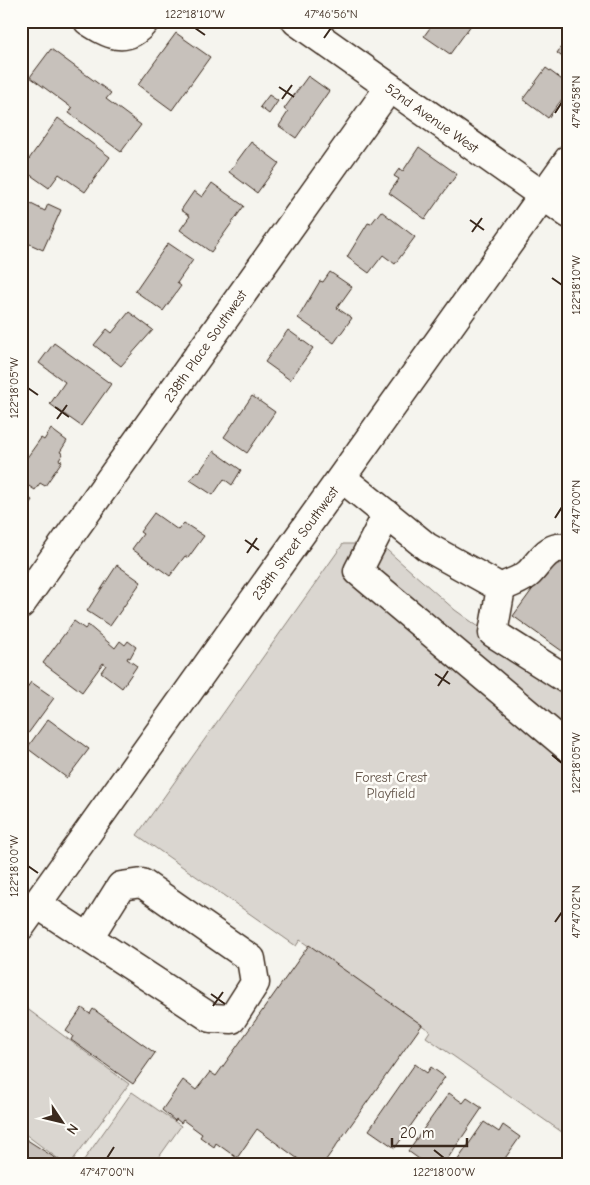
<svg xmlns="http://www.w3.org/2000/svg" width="590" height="1185" font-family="'Comic Neue',sans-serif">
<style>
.green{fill:#dad6d0;stroke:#8a8077}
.building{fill:#c7c1bb;stroke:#3b2a1e}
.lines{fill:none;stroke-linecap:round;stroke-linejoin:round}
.minor-casing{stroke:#3b2a1e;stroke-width:31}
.minor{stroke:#fdfcf7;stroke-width:28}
.ticks{fill:none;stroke:#3b2a1e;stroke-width:2}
.labels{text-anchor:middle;stroke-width:5;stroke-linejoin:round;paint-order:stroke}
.street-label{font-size:14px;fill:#3b2a1e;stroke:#fdfcf7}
.park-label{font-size:14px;fill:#63554a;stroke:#fdfcf7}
.neatline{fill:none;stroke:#3b2a1e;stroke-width:2}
.ticks-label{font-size:12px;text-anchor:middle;fill:#3b2a1e}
</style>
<rect width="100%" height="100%" fill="#f5f4ee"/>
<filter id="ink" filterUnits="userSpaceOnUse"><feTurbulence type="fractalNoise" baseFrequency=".02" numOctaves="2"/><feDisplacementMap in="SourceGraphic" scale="10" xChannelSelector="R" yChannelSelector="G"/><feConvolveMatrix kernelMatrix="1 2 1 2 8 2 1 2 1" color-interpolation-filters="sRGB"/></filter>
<g filter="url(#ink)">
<!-- green -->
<g class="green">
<path d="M343,544H380L455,610L569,691V1137L426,1037L430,1031L300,940L296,946L137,835Z"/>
<path d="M26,1008L129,1084L70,1164H65L21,1131V1014Z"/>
<path d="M132,1092L181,1126L154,1164H81Z"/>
</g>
<!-- building -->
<g class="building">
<path d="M435,21H474L450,54L424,36Z"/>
<path d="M176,33L210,57L172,110L138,85Z"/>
<path d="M569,36V62L557,53Z"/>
<path d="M51,49L111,93L106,99L141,125L121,152L69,113L72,108L30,77Z"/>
<path d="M546,68L569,85V90L548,118L523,99Z"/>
<path d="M308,76L329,91L296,138L279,126L288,112L284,109Z"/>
<path d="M269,95L278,101L269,114L260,107Z"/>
<path d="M58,118L110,157L85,192L59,174L49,188L22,169Z"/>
<path d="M251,142L279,163L257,193L229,172Z"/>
<path d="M419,147L457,174L425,219L389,193L399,179L394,176L399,169L403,171Z"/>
<path d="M212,183L244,206L211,252L180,230L190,216L181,210L194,191L202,197Z"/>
<path d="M21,199L45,211L48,204L61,210L43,250L21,240Z"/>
<path d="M381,211L415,237L395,264L383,255L369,273L347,257L368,223L371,224Z"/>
<path d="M168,243L193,260L177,283L181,286L163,311L135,291Z"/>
<path d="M330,272L352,287L337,308L352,318L334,343L298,318L320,281L323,282Z"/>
<path d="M129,312L153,330L121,366L94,345L107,329L112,333Z"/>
<path d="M288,330L313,348L290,380L265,362Z"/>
<path d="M54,343L111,384L81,426L50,404L65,382L39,363Z"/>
<path d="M252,396L275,412L247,453L224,437Z"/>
<path d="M51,429L67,441L60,452L63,454L59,460L62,461L45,486L40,483L35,490L21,481V466L41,438L44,440Z"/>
<path d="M214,451L241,470L232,485L224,479L213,495L190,480L197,471L199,472Z"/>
<path d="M21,493L32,500L21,516Z"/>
<path d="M154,513L178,530L184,523L204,536L188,558L185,556L170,576L132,549L143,534L140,532Z"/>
<path d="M568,551L569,552V656L513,616L553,561L559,564Z"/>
<path d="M117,565L141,582L110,626L87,611Z"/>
<path d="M74,621L85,629L88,625L115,648L120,641L125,645L128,641L136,647L130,658L128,657L127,659L137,666L122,688L101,672L106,665L103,663L82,692L43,663Z"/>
<path d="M31,682L54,698L27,735L21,731V696Z"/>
<path d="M48,719L89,749L67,778L27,748Z"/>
<path d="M309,945L422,1025L323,1164H305L257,1129L237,1158L216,1143L214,1147L200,1137L202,1134L183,1120L181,1123L176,1119L175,1121L162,1110L183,1080L196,1090L210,1072L216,1076Z"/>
<path d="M82,1008L90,1014L93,1009L155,1053L133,1084L71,1040L73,1036L66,1031Z"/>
<path d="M415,1064L427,1073L431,1067L445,1077L395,1148L369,1130Z"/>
<path d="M449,1093L463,1103L467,1098L482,1108L444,1164H426L408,1151Z"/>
<path d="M484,1122L499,1132L503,1125L520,1137L501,1164H455Z"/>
<path d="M21,1136L63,1163L62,1164H21Z"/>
</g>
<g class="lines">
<!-- minor casing -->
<g class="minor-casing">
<g id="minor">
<path d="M88,21C108,34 126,45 145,21"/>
<path d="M296,21L569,214"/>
<path d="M342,478L427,547L501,588"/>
<path d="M387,514L358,571L569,748"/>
<path d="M501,588L493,633L569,681"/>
<path d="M501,588C509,583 522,580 529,573C541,561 548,543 569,549"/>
<path d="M21,604L389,88"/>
<path d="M37,904L211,1018L232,1019L255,983L251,959L142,883L121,886L89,937"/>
<path d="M21,926L569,159"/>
</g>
</g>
<!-- minor -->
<use href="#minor" class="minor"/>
</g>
</g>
<!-- ticks -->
<path class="ticks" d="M195,28L205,35M324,38L331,28M279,87L294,97M282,99L292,85M555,113L562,102M470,220L484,230M472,232L482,218M552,278L562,285M28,388L38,395M55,407L69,417M57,419L67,405M555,518L562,507M245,540L259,550M247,553L257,538M435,674L450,684M438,686L448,671M552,755L562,763M28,866L38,873M555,922L562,912M211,994L225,1004M213,1006L223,992M434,1150L444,1158M107,1158L114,1147"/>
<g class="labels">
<!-- street labels -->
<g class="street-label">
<text transform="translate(432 118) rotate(35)" y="5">52nd Avenue West</text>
<text transform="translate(205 346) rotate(-55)" y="5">238th Place Southwest</text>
<text transform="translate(295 543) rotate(-54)" y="5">238th Street Southwest</text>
</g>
<!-- park labels -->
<g class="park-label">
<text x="391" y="782">Forest Crest<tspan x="391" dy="16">Playfield</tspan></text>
</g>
</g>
<!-- margin -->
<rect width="590" height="1185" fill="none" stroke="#fdfcf7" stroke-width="55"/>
<!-- north arrow -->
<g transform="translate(62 1122) rotate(125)" stroke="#fdfcf7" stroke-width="4" paint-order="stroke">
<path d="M0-4L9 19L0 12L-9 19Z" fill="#3b2a1e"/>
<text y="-8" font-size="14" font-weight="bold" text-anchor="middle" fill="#3b2a1e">N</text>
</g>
<!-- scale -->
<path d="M392 1138v8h75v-8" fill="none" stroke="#3b2a1e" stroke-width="2.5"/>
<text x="400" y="1138" font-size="15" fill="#3b2a1e" stroke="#fdfcf7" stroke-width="4" paint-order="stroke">20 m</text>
<rect x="28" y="28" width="534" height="1130" class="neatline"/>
<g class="ticks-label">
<text x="195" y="18">122°18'10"W</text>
<text x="331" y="18">47°46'56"N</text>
<text transform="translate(576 102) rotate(-90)" y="4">47°46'58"N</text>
<text transform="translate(576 285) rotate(-90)" y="4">122°18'10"W</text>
<text transform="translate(14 388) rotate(-90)" y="4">122°18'05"W</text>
<text transform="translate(576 507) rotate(-90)" y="4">47°47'00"N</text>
<text transform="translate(576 763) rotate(-90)" y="4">122°18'05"W</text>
<text transform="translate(14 866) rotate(-90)" y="4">122°18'00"W</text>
<text transform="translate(576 912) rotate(-90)" y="4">47°47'02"N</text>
<text x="107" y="1176">47°47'00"N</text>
<text x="444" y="1176">122°18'00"W</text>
</g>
</svg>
